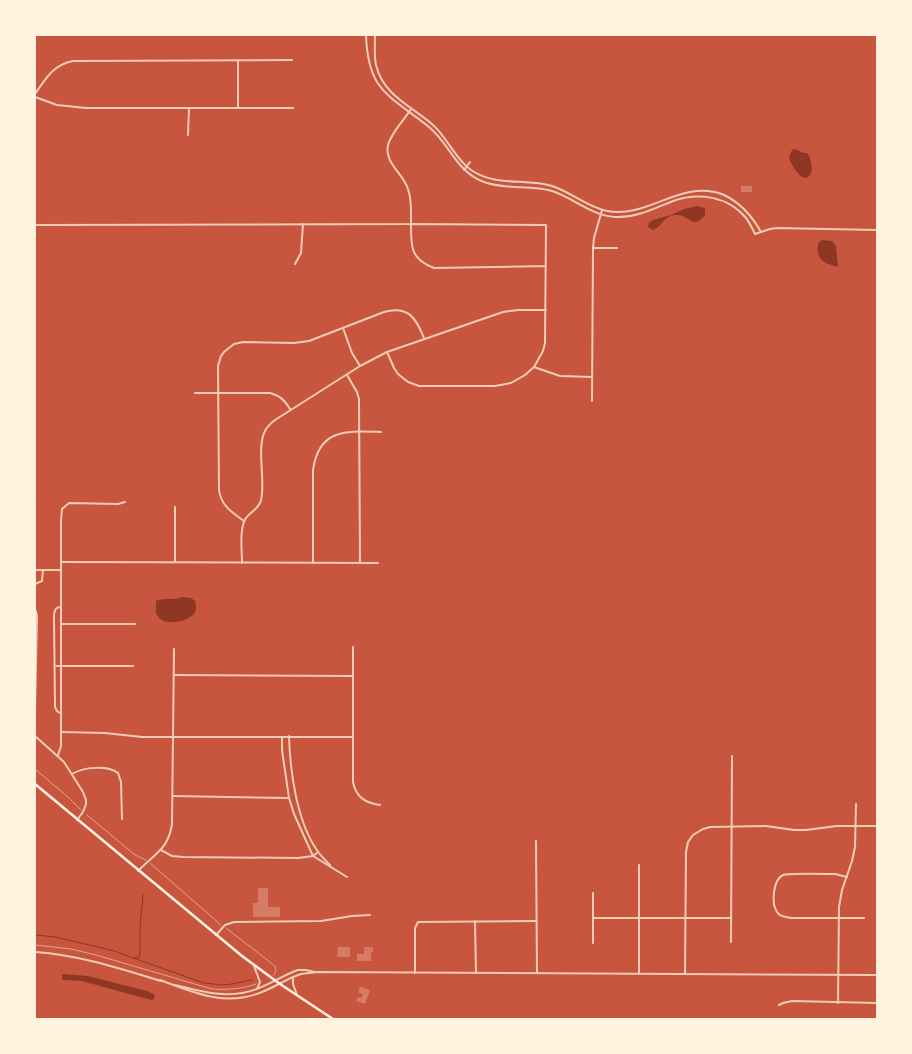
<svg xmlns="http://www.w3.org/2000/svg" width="912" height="1054" font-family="Lato,sans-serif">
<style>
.water{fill:#8f3625}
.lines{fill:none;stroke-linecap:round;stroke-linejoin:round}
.stream{stroke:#8f3625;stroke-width:1}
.building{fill:#d67c66}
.path{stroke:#fff3e0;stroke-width:0.5}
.minor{stroke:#f1ccb7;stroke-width:2}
.tertiary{stroke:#f1ccb7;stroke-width:2}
.secondary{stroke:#fff3e0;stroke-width:2.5}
</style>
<rect width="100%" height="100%" fill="#c8553d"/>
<!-- water -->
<g class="water">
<path d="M795,149L804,153H807C811,158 815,172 808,177C801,182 790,163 789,157L792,150Z"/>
<path d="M697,206L705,208V215C693,231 689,214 676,215C664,215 663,226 653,230L648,227L649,223L653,220L671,215L684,209Z"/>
<path d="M822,240L832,241L836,246L838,267C823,263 816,260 818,243Z"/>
<path d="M182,597L191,598L195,601C196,605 197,610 194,614C188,621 170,625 162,620C160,619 158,616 156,614V601C165,597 172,601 182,597Z"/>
<path d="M63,974L88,976L147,991L155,995L154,999L151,1000L82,981L64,980L62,979V975Z"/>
</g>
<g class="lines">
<!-- stream -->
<g class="stream">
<path d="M35,935L55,937L111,950L204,983L222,985L232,984L252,980"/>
<path d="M134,958L139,957L140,955V928L143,895"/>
</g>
</g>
<!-- building -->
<g class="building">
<rect x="741" y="186" width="11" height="6"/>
<path d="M258,888H268V907H280V917H253V903H258Z"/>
<path d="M338,947H350V957H337Z"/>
<path d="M364,947H373V952H371V961H357V954H364Z"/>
<path d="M360,987L370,990L365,1004L356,1001L358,997L361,998L363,994L358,993Z"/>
</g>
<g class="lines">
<!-- path -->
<g class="path">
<path d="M35,769L69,798L81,810"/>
<path d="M87,815L135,855L146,860"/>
<path d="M150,863L221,925"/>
<path d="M226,928L275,966L276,970L274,975"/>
<path d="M35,945L71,949L96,955L212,989C227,990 242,989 256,984"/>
</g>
<!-- minor -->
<g class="minor">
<path d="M238,60V108"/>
<path d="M35,94C46,78 53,65 73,61L292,60"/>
<path d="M35,97L57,105L86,108H293"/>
<path d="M188,135L189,108"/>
<path d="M464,170L470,162"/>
<path d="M755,234L770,229L777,228L877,230"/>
<path d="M593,248H617"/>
<path d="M295,264L301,253L303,224"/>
<path d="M343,328L352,353L360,366"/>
<path d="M387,352L394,368L398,374L408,382L419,386H495L511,383L525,375L534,367L543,351L545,343L546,225L411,224C411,246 410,259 434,268L546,266"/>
<path d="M534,367L560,376L592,377"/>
<path d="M347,375L357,392L359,399L360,563"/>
<path d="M195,393H270C281,396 285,401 290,409"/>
<path d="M592,401L593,248L594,238L602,210"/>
<path d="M244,521C233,513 221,506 219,490L218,366L221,356L224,352L234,344L243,342L294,343L309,341L384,312C408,305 416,318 424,338"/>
<path d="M61,562L378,563"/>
<path d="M175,562V507"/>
<path d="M242,563C242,550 239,528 246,518C251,511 259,509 261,500C266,482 256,448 265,431C267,427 271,423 275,420L360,366L387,352L503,312L518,310H546"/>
<path d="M313,563V470C319,428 347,431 381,432"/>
<path d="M35,570H60"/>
<path d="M35,584L42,581L43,570"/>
<path d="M35,609L37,615L35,711"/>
<path d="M61,624H135"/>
<path d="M353,647V782C356,797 365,803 380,805"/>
<path d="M56,666H133"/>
<path d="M174,675L353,676"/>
<path d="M60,713L57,711L55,707L54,618C54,613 54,607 61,607"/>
<path d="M61,732L105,733L142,737H352"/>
<path d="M289,736C290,772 297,824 319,853C322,857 326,861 330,865"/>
<path d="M282,737V750L289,798L294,814L313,856L347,877"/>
<path d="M58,755L61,746V521L62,509L69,503L118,504L125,502"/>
<path d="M72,774C84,767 107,765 118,773L121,782L122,819"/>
<path d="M173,796L288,798"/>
<path d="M536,841L537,973"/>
<path d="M161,850L172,856L184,857L298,858L313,856L318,852"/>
<path d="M639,865V973"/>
<path d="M138,871C155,853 168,850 172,824L174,649"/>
<path d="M847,877C843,876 839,875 835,874C828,874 788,873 783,875C773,880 771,903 777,912C780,917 786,917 791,918H864"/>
<path d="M593,893V943"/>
<path d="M593,918H731"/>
<path d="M475,921L476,973"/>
<path d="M216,935L225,925L234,922L321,921L352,916L370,915"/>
<path d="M731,942L732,756"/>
<path d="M415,973V928L418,922L536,921"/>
<path d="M685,974L686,852L688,842L693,835L703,829L710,827L766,826L794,830H806L837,826H877"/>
<path d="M838,1003L839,907L842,890L852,861L855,847L856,804"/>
<path d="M779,1005L783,1003L792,1001L877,1003"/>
</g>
<!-- tertiary -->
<g class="tertiary">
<path d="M366,35C368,92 389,95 429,127C450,144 456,172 484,182C506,190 530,185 552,191C574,198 590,215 615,217C636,218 653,209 673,201C698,192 728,196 746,218C750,223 752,228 755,234"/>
<path d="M375,35C375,45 374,56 376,65C383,95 411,106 432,124C448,138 455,159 471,170C496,187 525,178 552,186C571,192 587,207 607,211C649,219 681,178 724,195C741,203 752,216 761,232"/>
<path d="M35,225L411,224C411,212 412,200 408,189C403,173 384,163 388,145C391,133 405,119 411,109"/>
<path d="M35,736L64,762L83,792L86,800V804L83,812L77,820"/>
<path d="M35,952C79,955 119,968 161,981"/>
<path d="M254,966L260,982L257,989"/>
<path d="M293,978V984L297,995"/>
<path d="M160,980C195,993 225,1007 262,992C275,987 288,978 301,974C306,973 312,973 317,972L877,975"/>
<path d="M175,985C203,992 231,1000 259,988C272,983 284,975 298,970H306L315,972"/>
</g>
<!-- secondary -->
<path class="secondary" d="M35,784L242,956L280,984L333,1019"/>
</g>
<!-- border -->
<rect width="912" height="1054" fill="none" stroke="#fff3e0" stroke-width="72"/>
</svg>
